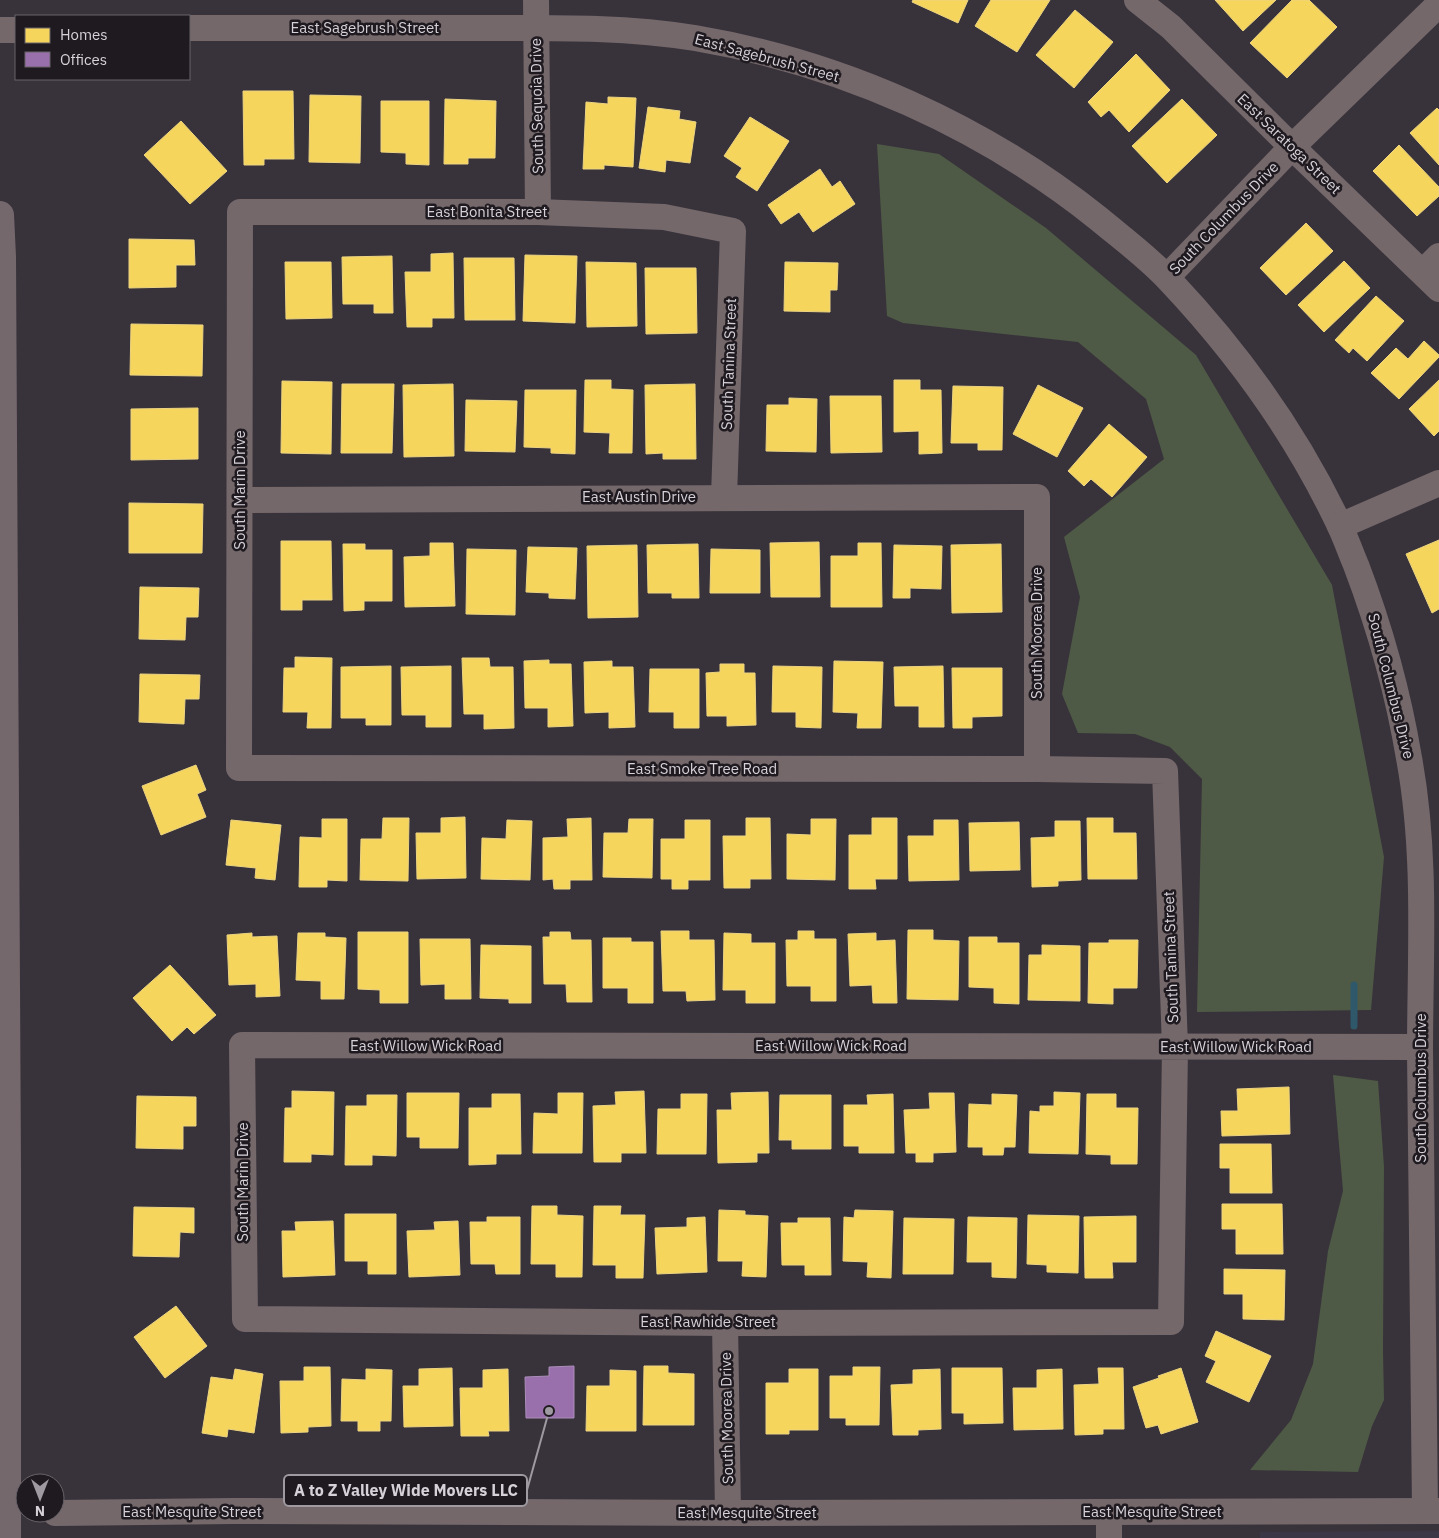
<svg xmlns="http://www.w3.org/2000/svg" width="1439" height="1538" font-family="'IBM Plex Sans',sans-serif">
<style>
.education{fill:#3c3747}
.green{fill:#4e5a46}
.homes{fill:#f6d55c;stroke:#ecd482}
.offices{fill:#9970ab;stroke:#ab8db9}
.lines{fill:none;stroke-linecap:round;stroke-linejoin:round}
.stream{stroke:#2f596a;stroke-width:7}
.minor{stroke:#74686b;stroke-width:26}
.major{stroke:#75686d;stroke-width:28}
.labels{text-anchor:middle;stroke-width:5;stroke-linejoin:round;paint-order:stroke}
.street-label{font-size:15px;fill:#d6d1d9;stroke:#1e1a1f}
.leader{fill:none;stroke:#9f9aa1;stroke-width:2}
.callout-dot{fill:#9f9aa1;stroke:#1e1a1f;stroke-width:2}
.callout{fill:#1e1a1f;stroke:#9f9aa1;stroke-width:2}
.callout-label{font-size:16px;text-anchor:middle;font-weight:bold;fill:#d6d1d9}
</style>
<rect width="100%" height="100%" fill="#38333a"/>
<!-- education -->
<path class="education" d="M1439,1531V1538H1260V1532Z"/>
<!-- green -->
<g class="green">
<path d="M877,144L939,154L1046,228L1196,355L1332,585L1384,857L1371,1010L1197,1012L1202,779L1170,747L1135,734L1078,733L1062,694L1080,597L1064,537L1164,459L1146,399L1078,342L903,323L887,316Z"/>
<path d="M1333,1075L1378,1081L1384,1167L1383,1351L1384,1400L1372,1426L1358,1472L1250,1470L1291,1420L1313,1364L1328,1251L1343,1191Z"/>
</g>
<!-- homes -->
<g class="homes">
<path d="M913,0H968L958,23L912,2Z"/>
<path d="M991,0H1050L1017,52L975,26Z"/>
<path d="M1215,0H1276L1243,31Z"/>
<path d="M1292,0H1309L1337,27L1287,78L1250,43Z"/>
<path d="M1075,10L1113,42L1074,88L1036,55Z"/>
<path d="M1136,54L1170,90L1129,132L1109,110L1101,117L1088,102Z"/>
<path d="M243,91H293L294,159H264V165H244Z"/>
<path d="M310,95L361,96L360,163L309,162Z"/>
<path d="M608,97L636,98L633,167L604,165V169H583L586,102L608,104Z"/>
<path d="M445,99L496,101L495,158H468V164H444Z"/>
<path d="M1182,99L1217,135L1167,183L1132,146Z"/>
<path d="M381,101H429V165L406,164V153L381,152Z"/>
<path d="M648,107L680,111L679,119L696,122L690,163L666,160L665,172L639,168Z"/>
<path d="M1437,108L1439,110V165L1410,133Z"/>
<path d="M750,117L789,141L757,191L736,177L742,168L724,156Z"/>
<path d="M181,121L227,171L190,204L144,155Z"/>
<path d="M1399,145L1439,187V196L1417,216L1373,171Z"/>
<path d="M820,169L832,187L840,181L855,204L813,232L799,212L781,224L768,205Z"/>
<path d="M1306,223L1333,251L1286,295L1260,268Z"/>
<path d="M129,239L194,240L195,265H176V287L129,288Z"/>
<path d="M453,253L454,318H432V327H407L405,272H431V254Z"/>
<path d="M525,255L577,256L575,323L523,321Z"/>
<path d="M392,256L393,313H374V304H343L342,257Z"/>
<path d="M464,258H514L515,320H465Z"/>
<path d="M1344,261L1370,288L1324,332L1298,305Z"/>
<path d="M285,262H331L332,318L286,319Z"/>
<path d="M586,262L636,263L637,326L587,327Z"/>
<path d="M785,262L838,263L837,290H830V312L784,311Z"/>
<path d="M645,268H696L697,333L646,334Z"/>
<path d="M1376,296L1404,321L1367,361L1353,348L1349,353L1335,340Z"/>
<path d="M131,324L203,325L202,376L130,375Z"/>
<path d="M1424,341L1439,355V357L1399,399L1371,373L1396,348L1408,359Z"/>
<path d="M585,380H611V389L633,390L632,453H609L610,433L584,432Z"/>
<path d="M894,380H920V390H941L942,453L919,454V431L894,432Z"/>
<path d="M1439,380V431L1434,436L1409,409Z"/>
<path d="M282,381L332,382L331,454L281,453Z"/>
<path d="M342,384H394L392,453H341Z"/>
<path d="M453,384L454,456L404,457L403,385Z"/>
<path d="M695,384L696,459H663V453L646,454L645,385Z"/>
<path d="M1038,385L1083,408L1057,457L1013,434Z"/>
<path d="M953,386L1003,387L1002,450H978V443H951Z"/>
<path d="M525,390H576L575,454L551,453V448L524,447Z"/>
<path d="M830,396H881L882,452L831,453Z"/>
<path d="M789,398L817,399L816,452L766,451L767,405H789Z"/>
<path d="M466,400L517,401L515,452L465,451Z"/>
<path d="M198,408V459L131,460V409Z"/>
<path d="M1109,424L1147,457L1112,497L1091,479L1084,486L1068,471Z"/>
<path d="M129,503L203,504L202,553H129Z"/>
<path d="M1439,540V609L1432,613L1406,554Z"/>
<path d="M281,541H331L332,600H302V610H281Z"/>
<path d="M819,542L820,597H771L770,543Z"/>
<path d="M430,543H453L455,606L405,607L404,557L430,556Z"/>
<path d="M858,543H881L882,607H831V556H858Z"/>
<path d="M343,544H365V550H392V601H364V610L344,611Z"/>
<path d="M698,544L699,598H672V593H648L647,545Z"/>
<path d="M1001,544L1002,612L952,613L951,545Z"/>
<path d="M637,545L638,617L588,618L587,546Z"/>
<path d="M894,545L942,546L941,589L910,588V598H893Z"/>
<path d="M528,547L577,548L575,599L549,598V593L526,592Z"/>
<path d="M467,549L516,550L515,615L466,614Z"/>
<path d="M711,549L760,550V593H710Z"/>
<path d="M140,587L199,588L198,617H186L185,640L139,639Z"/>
<path d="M295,657L332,658L331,728H307L308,712H283L284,668H295Z"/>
<path d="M462,658H489L490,667H513L514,728L484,729V714H464Z"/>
<path d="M549,660V664H571L573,726L548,727V708H525L524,661Z"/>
<path d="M612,661V667H633L635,727L609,728V712L585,713L584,662Z"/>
<path d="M834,661L883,662L881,728H857L858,713L833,712Z"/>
<path d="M720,664H744V673H755L756,725L727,726V716H707L706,673L720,672Z"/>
<path d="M391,666V725H366V718H341V667Z"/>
<path d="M451,666V727H426V715H402L401,667Z"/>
<path d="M773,666L822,667L821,728L796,727V712H772Z"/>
<path d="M943,666L944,727H919V706H895L894,667Z"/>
<path d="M952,668H1002V716L972,717V728H953Z"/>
<path d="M650,669H699V728H674V712H649Z"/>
<path d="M140,674L200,675L199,699H185L184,724L139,722Z"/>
<path d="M196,765L206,790L197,794L206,817L161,835L142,786Z"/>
<path d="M465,817L466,878L417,879L416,833H441V818Z"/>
<path d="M383,818H409L408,881L360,880L361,839H382Z"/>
<path d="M591,818L592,880H570V889H554L553,879L543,880V838L568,837L567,819Z"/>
<path d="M746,818H770L771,879H750V888H724L723,836H746Z"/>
<path d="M872,818H897V879H875L876,889H849V835H872Z"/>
<path d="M1087,818H1113V833H1136L1137,879H1088Z"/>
<path d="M322,819H347V881L327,880V887H299L300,837L322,838Z"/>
<path d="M629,819H653L652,878L603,877L604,833H628Z"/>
<path d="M811,819H836L835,880L787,879V834L811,835Z"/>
<path d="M231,820L281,825L275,880L255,878L256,868L226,865Z"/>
<path d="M507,820L532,821L530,880L481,879L482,838L506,839Z"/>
<path d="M685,820H710V880H688V889H672V879H661V839H685Z"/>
<path d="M934,820H958L959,880L909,881L908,836H934Z"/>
<path d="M1055,821H1080L1081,880L1058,881V886L1032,887L1031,838L1055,837Z"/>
<path d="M1019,822L1020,870L970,871L969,823Z"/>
<path d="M908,930H933V940L959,941L958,1000L907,999Z"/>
<path d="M661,931H689V940H714L715,1000L687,1001L686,991H663Z"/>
<path d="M798,931H814V939H836V1001H811V986H787L786,940H798Z"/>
<path d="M358,932H408V1003H380V990L358,989Z"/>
<path d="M550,932H570L571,940H591L592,1002H567L566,984H544L543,937H550Z"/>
<path d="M252,933V937L277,936L280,996L256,997V984L229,985L227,935Z"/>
<path d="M298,933H325V937L346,938L344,999H321V981L296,980Z"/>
<path d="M724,933L751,934V943H775V1003H746V990H723Z"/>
<path d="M876,933V941L895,940L897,1003H873L872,985L850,986L848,934Z"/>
<path d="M969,937H997V943H1019V1004L994,1003V988L969,987Z"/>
<path d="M603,938H631V942H653V1003H628V988H603Z"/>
<path d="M420,939H470L471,999H445V984L421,985Z"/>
<path d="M1109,940H1138L1137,988H1113V1004L1088,1003L1089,943H1109Z"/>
<path d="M481,945L531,946V1003H509V999L480,998Z"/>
<path d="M1042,945L1080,946V1001L1028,1000L1029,955H1042Z"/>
<path d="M170,965L216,1015L194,1034L187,1027L172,1041L133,998Z"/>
<path d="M1289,1087L1290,1134L1222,1136L1221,1111H1238L1237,1089Z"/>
<path d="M292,1091L334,1092L333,1155L311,1154V1162H284L285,1108H292Z"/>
<path d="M644,1091L646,1153H621V1162H594L593,1106L616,1105L615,1092Z"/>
<path d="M768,1092L769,1153H757V1162L718,1163L717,1110H732L731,1093Z"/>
<path d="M1054,1092L1080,1093L1078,1154L1029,1153L1030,1111L1040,1112V1106H1054Z"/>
<path d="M407,1093H459L458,1148H420V1137H407Z"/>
<path d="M558,1093H583L582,1153H533L534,1113L558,1114Z"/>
<path d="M929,1093H954L956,1152L933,1153V1162H916V1153H906L904,1110L930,1109Z"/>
<path d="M492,1094H520L521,1154H496V1164L469,1165V1108H492Z"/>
<path d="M681,1094H707L706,1154H657L658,1109H681Z"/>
<path d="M893,1094L894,1153H859V1146H844V1105H868L867,1095Z"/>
<path d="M992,1094L1017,1095L1015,1147H1004L1003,1155H983V1147H968L969,1104L992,1105Z"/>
<path d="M1087,1094H1116V1108H1138L1137,1164H1111V1155L1086,1154Z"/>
<path d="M367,1095H397L396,1156L372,1155V1165H345L346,1106H367Z"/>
<path d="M780,1095H831V1149H792V1140H779Z"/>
<path d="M137,1096L196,1097V1126H183V1149L136,1148Z"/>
<path d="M1220,1144H1271L1272,1193H1230V1168H1220Z"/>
<path d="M1222,1204H1282L1283,1254H1236V1229H1222Z"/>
<path d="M532,1206H557V1215L583,1216L582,1277H556V1264H531Z"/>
<path d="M594,1206H621L620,1215H645L643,1278H616V1265H593Z"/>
<path d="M134,1207L194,1208V1233L180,1232L179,1257L133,1256Z"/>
<path d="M719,1210L745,1211V1215L768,1216L766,1277L742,1276L743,1261H718Z"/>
<path d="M855,1210L893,1211L891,1278L867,1277L868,1262L843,1261L844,1217L854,1218Z"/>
<path d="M345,1214H396V1274H368V1261H345Z"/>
<path d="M1028,1215L1079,1216L1078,1273L1047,1272V1265L1027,1264Z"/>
<path d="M1136,1216V1262H1112L1113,1278H1085L1084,1217Z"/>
<path d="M487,1217H520V1274H496L495,1264H471L470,1222H487Z"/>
<path d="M705,1217L707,1272L657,1274L655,1228L687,1227V1218Z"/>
<path d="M968,1217L1017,1218L1016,1278L992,1277V1262H967Z"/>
<path d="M798,1218H830L831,1275H805V1265H782L781,1223H798Z"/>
<path d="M904,1218L954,1219L953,1274H903Z"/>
<path d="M333,1221L335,1275L283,1277L282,1231H296L295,1222Z"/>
<path d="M458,1221L460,1275L409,1277L407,1231L435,1230L434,1222Z"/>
<path d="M1224,1269L1285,1270L1284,1320L1243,1319V1294H1224Z"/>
<path d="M176,1306L207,1346L165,1378L134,1337Z"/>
<path d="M1216,1331L1271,1356L1249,1402L1206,1382L1216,1361L1205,1356Z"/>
<path d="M644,1366H668V1373L694,1374V1425H643Z"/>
<path d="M304,1367H330L331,1426L308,1427V1432L281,1433L280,1381H304Z"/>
<path d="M853,1367H880L879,1425H846V1418H830V1376H853Z"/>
<path d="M452,1368L453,1426L404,1427L403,1386H419V1369Z"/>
<path d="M952,1368H1002L1003,1423L964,1424V1413H952Z"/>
<path d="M1098,1368H1123L1124,1429H1103V1434L1075,1435L1074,1385L1099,1384Z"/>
<path d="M1181,1368L1198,1422L1161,1434L1158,1425L1146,1428L1133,1387L1159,1378L1158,1376Z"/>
<path d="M235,1369L263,1374L254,1433L228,1429L227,1437L202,1433L211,1377L233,1380Z"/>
<path d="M366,1369L392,1370L391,1421H380V1431H358V1421H341L342,1379L366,1380Z"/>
<path d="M508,1369L509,1431H488L489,1436H461L460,1388H483V1370Z"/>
<path d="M789,1369H818V1430H789V1434H766V1383H789Z"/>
<path d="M940,1369L941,1429L918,1430V1435H893L891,1385L913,1384V1370Z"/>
<path d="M1062,1369L1063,1429L1014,1430L1013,1388H1037V1370Z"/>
<path d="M610,1370L636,1371V1431H586L587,1386H610Z"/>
</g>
<!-- offices -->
<path class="offices" d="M574,1366V1418H526L525,1377L549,1376V1367Z"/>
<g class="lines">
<!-- stream -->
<path class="stream" d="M1354,1026V985"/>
<!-- minor -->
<g class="minor">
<path d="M536,0L538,212"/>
<path d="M1137,0L1171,27L1292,147L1439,289"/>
<path d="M189,28C283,28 377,28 472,28C546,28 621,26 695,38C842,63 983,126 1099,219C1123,239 1149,258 1170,281C1237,352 1296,434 1338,522C1345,536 1350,551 1356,565C1380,628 1398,692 1409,758C1427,855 1420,954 1420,1052C1421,1205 1422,1358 1425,1511"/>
<path d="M0,30H16"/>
<path d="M1423,272L1439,256"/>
<path d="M1167,277L1292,147L1439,4"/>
<path d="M724,497L733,231L664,217L538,212H240L239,768L1037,769L1165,771L1175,1047L1171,1322L725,1323L245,1319L242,1045L1420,1047"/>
<path d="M240,500L1037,497V769"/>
<path d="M1340,526L1439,483"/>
<path d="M725,1323L728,1513"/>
<path d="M55,1513L234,1511L728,1513L1439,1511"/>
<path d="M1109,1538V1512"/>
</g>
<!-- major -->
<path class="major" d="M0,215L2,257L7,1169V1538"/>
</g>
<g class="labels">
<!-- street labels -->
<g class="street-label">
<text x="365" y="33">East Sagebrush Street</text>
<text transform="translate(767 58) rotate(15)" y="5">East Sagebrush Street</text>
<text transform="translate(537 106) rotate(-91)" y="5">South Sequoia Drive</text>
<text transform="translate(1289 144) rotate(44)" y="5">East Saratoga Street</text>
<text x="487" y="217">East Bonita Street</text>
<text transform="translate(1224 218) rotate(-46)" y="5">South Columbus Drive</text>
<text transform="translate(729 364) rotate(-88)" y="5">South Tanina Street</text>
<text transform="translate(240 490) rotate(-90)" y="5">South Marin Drive</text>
<text x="639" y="502">East Austin Drive</text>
<text transform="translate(1037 633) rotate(-90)" y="5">South Moorea Drive</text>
<text transform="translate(1391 686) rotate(76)" y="5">South Columbus Drive</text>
<text x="702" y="774">East Smoke Tree Road</text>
<text transform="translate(1171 957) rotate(-92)" y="5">South Tanina Street</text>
<text x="426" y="1051">East Willow Wick Road</text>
<text x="831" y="1051">East Willow Wick Road</text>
<text x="1236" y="1052">East Willow Wick Road</text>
<text transform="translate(1421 1088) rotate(-90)" y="5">South Columbus Drive</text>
<text transform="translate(243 1182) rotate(-90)" y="5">South Marin Drive</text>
<text x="708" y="1327">East Rawhide Street</text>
<text transform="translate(727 1418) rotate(-91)" y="5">South Moorea Drive</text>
<text x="192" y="1517">East Mesquite Street</text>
<text x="1152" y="1517">East Mesquite Street</text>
<text x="747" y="1518">East Mesquite Street</text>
</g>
</g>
<!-- callouts -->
<path class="leader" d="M549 1411L527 1490"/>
<circle class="callout-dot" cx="549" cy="1411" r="5"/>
<rect class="callout" x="284" y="1475" width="243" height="31" rx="5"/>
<g class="callout-label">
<text x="406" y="1496">A to Z Valley Wide Movers LLC</text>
</g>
<!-- legend -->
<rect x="15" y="15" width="175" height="65" fill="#1e1a1f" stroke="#686369"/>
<rect x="25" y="28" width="25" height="15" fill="#f6d55c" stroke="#686369"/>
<text x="60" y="40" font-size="15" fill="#d6d1d9">Homes</text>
<rect x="25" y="52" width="25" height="15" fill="#9970ab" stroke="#686369"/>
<text x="60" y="65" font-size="15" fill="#d6d1d9">Offices</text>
<!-- north arrow -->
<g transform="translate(40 1498) rotate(180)"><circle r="24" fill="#1e1a1f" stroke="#686369"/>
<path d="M0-4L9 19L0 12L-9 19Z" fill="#9f9aa1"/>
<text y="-8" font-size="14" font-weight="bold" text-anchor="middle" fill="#d6d1d9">N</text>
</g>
</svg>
